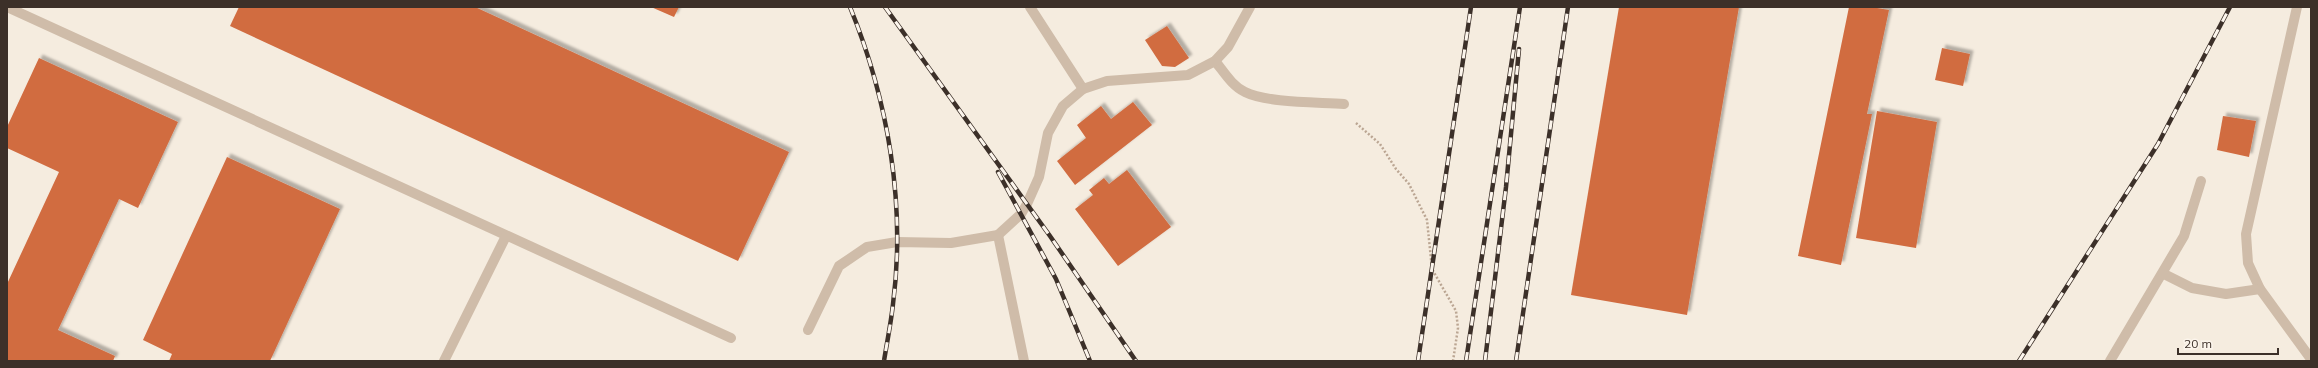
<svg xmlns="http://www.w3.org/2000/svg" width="2318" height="368" font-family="Mulish,sans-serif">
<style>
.building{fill:#d16c41;filter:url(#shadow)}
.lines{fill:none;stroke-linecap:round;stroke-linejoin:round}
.path{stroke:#bba693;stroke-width:2.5;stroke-dasharray:2 2;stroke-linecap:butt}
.lane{stroke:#cfbca9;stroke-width:10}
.rail-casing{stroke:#3c3029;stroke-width:4.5}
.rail{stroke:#fcf5ec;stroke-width:3;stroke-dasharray:9;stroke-linecap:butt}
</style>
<defs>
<filter id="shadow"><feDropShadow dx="3.5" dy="-3.5" stdDeviation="1" flood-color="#0004"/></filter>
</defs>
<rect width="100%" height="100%" fill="#f5ecdf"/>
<!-- building -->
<g class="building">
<path d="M239,7H475L789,152L738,261L230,26Z"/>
<path d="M651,7H679L674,17Z"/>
<path d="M1619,7H1739L1687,315L1571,295Z"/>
<path d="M1849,7H1871L1889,10L1867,114H1872L1841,265L1798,256Z"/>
<path d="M1167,26L1189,58L1175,67L1162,66L1145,40Z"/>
<path d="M1942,48L1970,54L1963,86L1935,80Z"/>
<path d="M39,58L178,122L138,208L119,199L58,330L115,356L113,361H7V284L59,172L7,148V127Z"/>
<path d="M1133,102L1152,125L1075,185L1057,161L1086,138L1077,125L1101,106L1111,119Z"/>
<path d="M1877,111L1937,122L1916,248L1856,238Z"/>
<path d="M2223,116L2256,121L2249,157L2217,150Z"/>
<path d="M227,157L340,209L270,361H169L172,354L143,340Z"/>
<path d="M1127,170L1171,227L1118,266L1075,209L1093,195L1089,190L1104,178L1109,184Z"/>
</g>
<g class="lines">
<!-- path -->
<path class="path" d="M1356,123L1380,144L1396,169L1409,184L1427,220L1432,269L1456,311L1458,328L1453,361"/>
<!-- lane -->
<g class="lane">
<path d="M7,7L731,338"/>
<path d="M1030,7L1083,89"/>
<path d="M2297,7L2246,234L2248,263L2260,289L2311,359"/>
<path d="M1215,61C1224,72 1232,86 1245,92C1267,103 1318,102 1344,104"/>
<path d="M998,235L1024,361"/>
<path d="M2164,274L2192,288L2226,294L2260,289"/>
<path d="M808,330L839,266L867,247L897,242L951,243L998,235L1021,214L1027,204L1039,177L1048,133L1063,106L1083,89L1107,81L1188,75L1215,61L1228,47L1250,7"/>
<path d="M444,361L506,236"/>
<path d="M2110,361L2184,236L2201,181"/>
</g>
<!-- rail casing -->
<g class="rail-casing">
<g id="rail">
<path d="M850,7C888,100 906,204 893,304C891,323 887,342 884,361"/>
<path d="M885,7L1050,236L1136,361"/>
<path d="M998,172L1056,279L1090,361"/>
<path d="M1418,361L1471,7"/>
<path d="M1466,361L1520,7"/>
<path d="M1485,361L1506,187L1519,49"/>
<path d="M1516,361L1568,7"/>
<path d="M2019,361L2158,144L2230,7"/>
</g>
</g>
<!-- rail -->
<use href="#rail" class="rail"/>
</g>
<!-- border -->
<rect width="2318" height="368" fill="none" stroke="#3c3029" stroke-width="16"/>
<!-- scale -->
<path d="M2178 348v6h100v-6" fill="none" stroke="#3c3029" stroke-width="2"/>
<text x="2184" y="348" font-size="12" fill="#3c3029" stroke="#fcf5ec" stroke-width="3" paint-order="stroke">20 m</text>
</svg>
